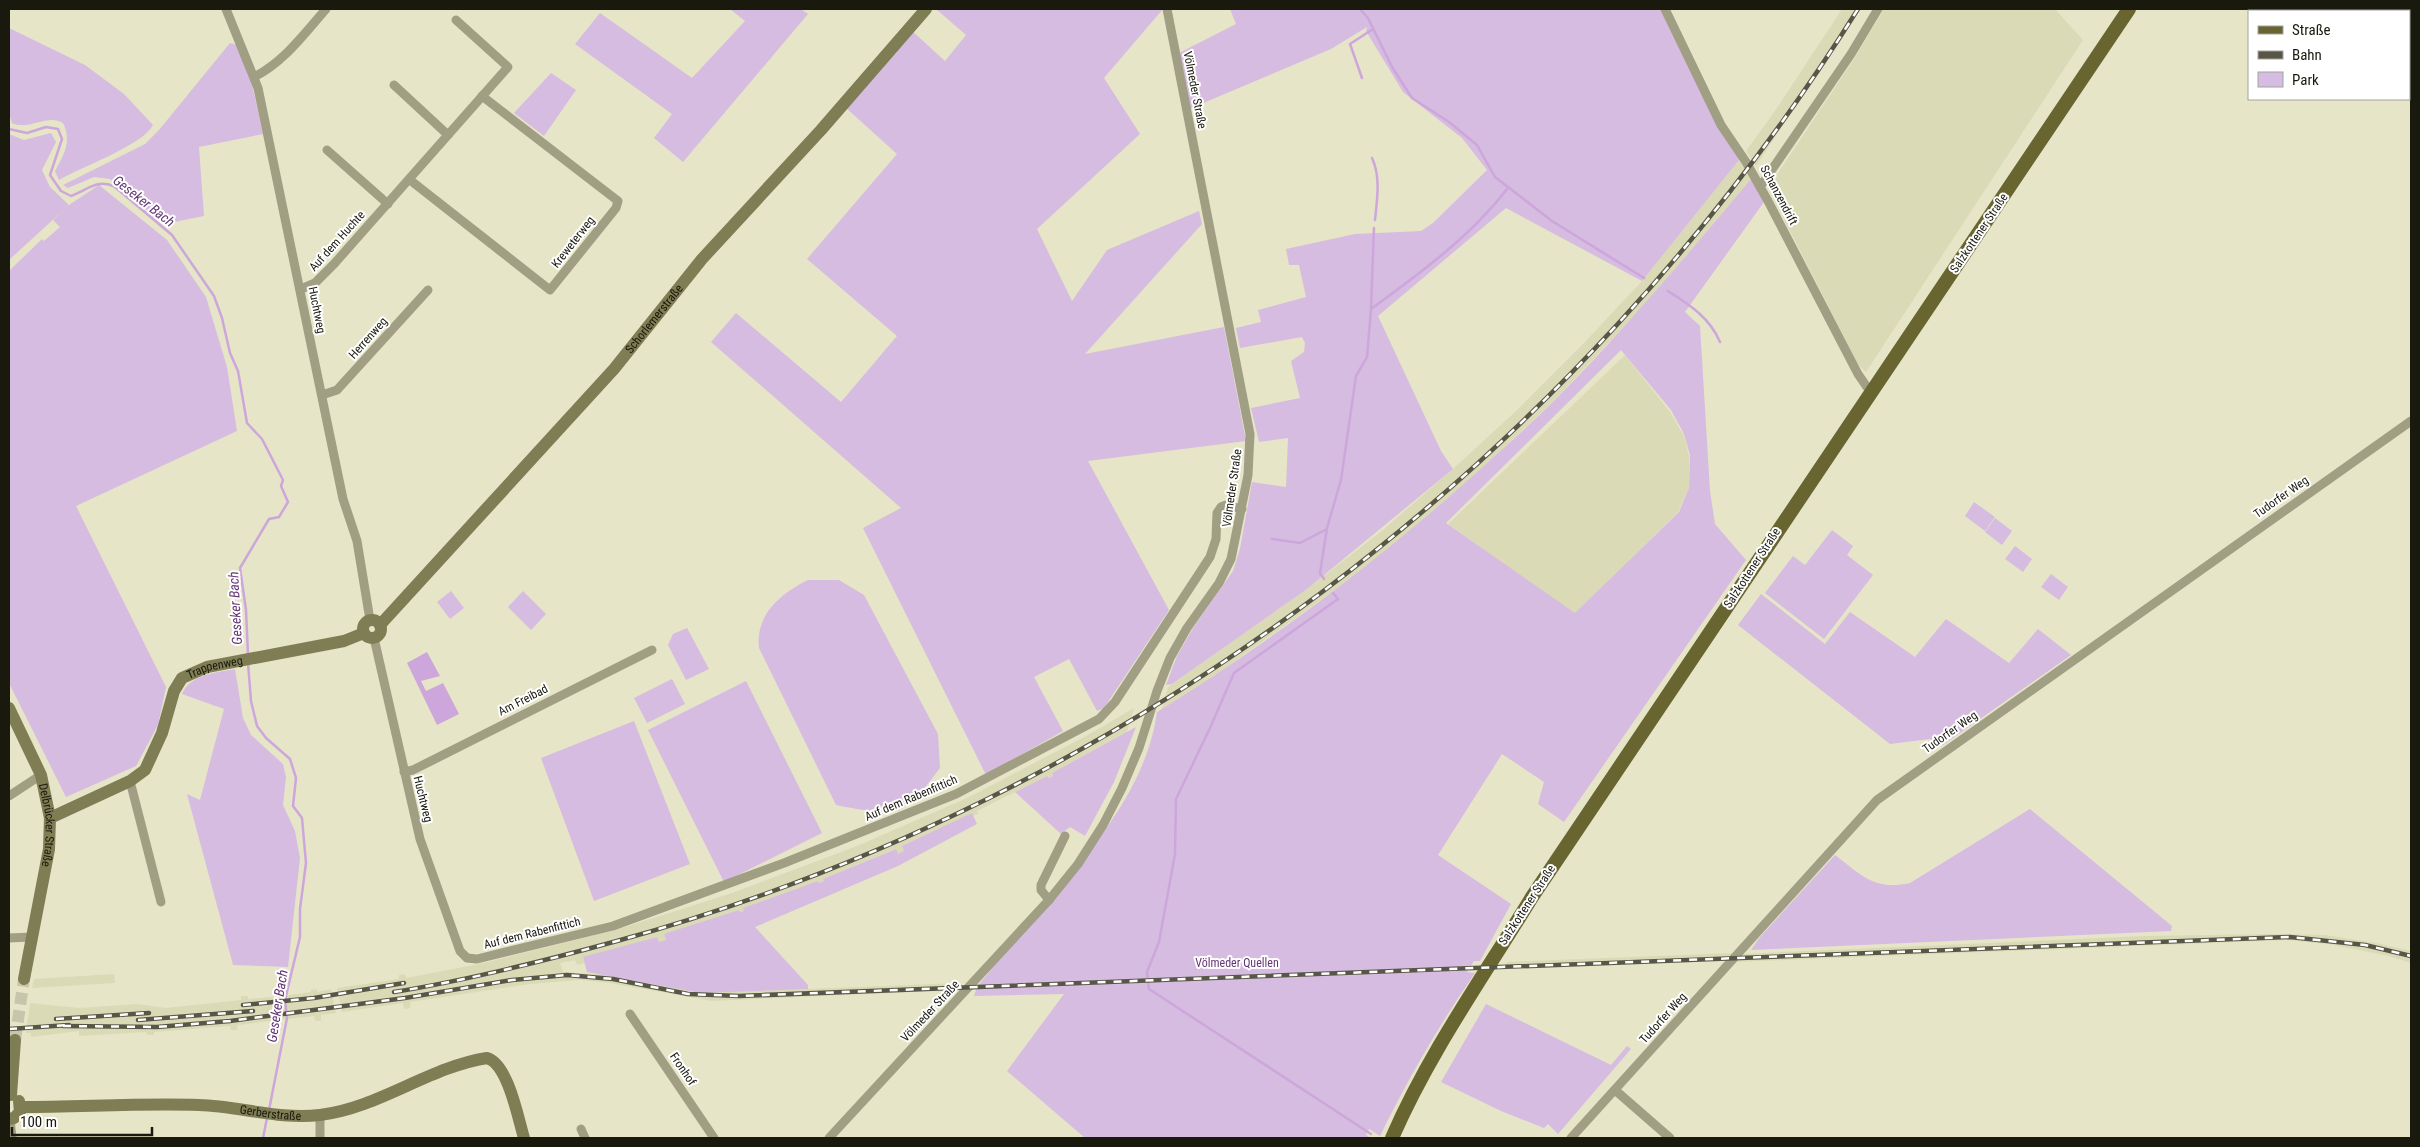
<svg xmlns="http://www.w3.org/2000/svg" width="2420" height="1147" font-family="'Roboto Condensed',sans-serif">
<style>
.built{fill:#dbdab6}
.green{fill:#d6bce0;fill-rule:evenodd}
.water{fill:#cda6db}
.lines{fill:none;stroke-linecap:round;stroke-linejoin:round}
.stream{stroke:#cda6db;stroke-width:2.5}
.secondary-tunnel{stroke:#c7c6ac;stroke-width:12;stroke-dasharray:12 6;stroke-linecap:butt}
.street{stroke:#a09f83;stroke-width:9}
.secondary{stroke:#7f7d54;stroke-width:12}
.primary{stroke:#686531;stroke-width:14}
.rail-casing{stroke:#585747;stroke-width:4.5}
.rail{stroke:#fff;stroke-width:2.5;stroke-dasharray:8;stroke-linecap:butt}
.labels{text-anchor:middle;stroke-width:4;stroke-linejoin:round;paint-order:stroke}
.street-label{font-size:12px;fill:#19190e;stroke:#fff}
.park-label{font-size:12px;fill:#653576;stroke:#fff}
.water-label{font-size:14px;font-style:italic;fill:#643475;stroke:#fff}
</style>
<rect width="100%" height="100%" fill="#e6e5c8"/>
<!-- built -->
<g class="built">
<path d="M1842,9H1859L1756,166L1746,151L1777,108Z"/>
<path d="M1884,9H2055L2083,40L1866,372L1858,364L1768,188L1854,59Z"/>
<path d="M1739,160L1751,179L1645,304L1555,400L1437,510L1368,566L1213,677L1162,709L1168,687L1307,589L1384,529L1453,469L1516,411L1584,343L1642,281Z"/>
<path d="M1625,355L1670,412L1684,436L1689,456V488L1678,512L1575,614L1448,524Z"/>
<path d="M1134,708L1127,732L1052,773L1053,776L1049,778L1047,776L977,811L978,814L973,816L972,814L902,846L904,851L898,854L895,849L823,879L824,881L819,883L818,881L744,908V911L740,912L739,910L664,935L666,940L659,942L657,937L583,958L585,963L577,965L575,960L560,963L563,972L610,975L701,993L960,983L956,990L712,1001L610,983L580,980L530,984L410,1002V1008L404,1009L403,1003L342,1012L337,988L399,979V975L405,974L406,978L484,963L619,929L732,893L857,846L967,798L1086,736Z"/>
<path d="M2271,934L2325,935L2376,943L2411,951V963L2389,956L2328,944L2287,940L1733,962L1740,954L2145,936Z"/>
<path d="M1733,953L1727,960L1503,968L1507,962Z"/>
<path d="M114,974L115,983L32,988L34,979Z"/>
<path d="M317,989V992L331,989L336,1013L321,1015V1021H315L314,1016L238,1025L237,1030H231L230,1026L154,1032V1035H147L146,1032L79,1036V1031L31,1037V1033H26L30,1003L79,1008L137,1004L166,1008L241,1000V996H248V999L284,996L311,992V990Z"/>
</g>
<!-- green -->
<g class="green">
<path d="M730,9H801L808,14L683,162L654,138L672,114L575,44L600,13L692,78L745,21Z"/>
<path d="M936,9H1163L1104,78L1140,134L1037,229L1072,301L1107,250L1199,211L1202,224L1085,354L1224,327L1246,441L1088,461L1169,610L1104,708L1097,711L1069,659L1034,677L1063,731L986,775L863,528L901,508L711,342L736,313L841,402L897,336L807,259L897,154L845,107L911,30L945,61L966,35Z"/>
<path d="M1230,9H1663L1739,160L1642,281L1506,208L1378,316L1441,451L1453,469L1307,589L1172,684L1166,685L1177,656L1193,628L1233,571L1240,549L1252,482L1286,487L1288,438L1259,442L1251,408L1300,398L1291,361L1304,352L1305,343L1302,337L1240,348L1236,328L1261,322L1258,310L1306,297L1299,265H1289L1286,249L1355,234L1421,231L1433,223L1487,170L1462,138L1403,92L1366,31L1367,27L1331,49L1189,109L1179,53L1236,24Z"/>
<path d="M9,28L85,65L124,94L153,125C143,145 81,167 59,180L55,171C64,155 72,141 63,123C48,113 29,131 12,123L9,113Z"/>
<path d="M230,43L237,45L252,84L263,134L199,147L204,216L164,224L110,179L94,177L68,188L63,185L145,144L159,130Z"/>
<path d="M551,73L576,90L544,136L514,113Z"/>
<path d="M51,133L56,142L42,170L50,187L69,205L9,260V134L24,140Z"/>
<path d="M1751,179L1764,202L1685,312L1700,326L1710,491L1715,524L1746,560L1564,822L1538,804L1544,782L1502,754L1438,855L1511,904L1480,961H1474L1467,972L1475,973C1439,1025 1408,1079 1380,1136L1369,1129L1366,1135L1371,1138H1085L1007,1071L1064,994L974,996L977,987C1002,956 1028,925 1054,894C1099,840 1147,784 1157,712C1278,637 1392,551 1497,454C1517,436 1537,418 1556,399C1625,329 1688,254 1751,179ZM1621,350L1671,410L1684,434L1690,455L1689,488L1679,512L1575,613L1446,523Z"/>
<path d="M99,185L167,240L206,297L227,367L237,431L76,506L166,687L158,725L136,766L66,797L9,683V271L42,239L44,241L60,227L53,220L69,205Z"/>
<path d="M1974,502L1995,517L1985,531L1965,516Z"/>
<path d="M1995,518L2012,531L2002,545L1985,532Z"/>
<path d="M1832,530L1853,546L1847,555L1873,575L1824,639L1765,593L1793,556L1805,565Z"/>
<path d="M2015,546L2032,559L2023,572L2005,559Z"/>
<path d="M2051,574L2068,587L2059,600L2041,587Z"/>
<path d="M808,580H839L864,595L938,734L940,768C928,783 917,801 899,810C887,815 850,808 836,805L759,648C755,615 781,593 808,580Z"/>
<path d="M451,591L464,608L450,619L437,602Z"/>
<path d="M523,591L546,614L531,630L508,607Z"/>
<path d="M1761,594L1825,644L1850,612L1915,657L1946,619L2009,663L2038,629L2071,655L1943,745L1930,739L1890,744L1738,625Z"/>
<path d="M687,628L709,669L686,680L668,645L673,634Z"/>
<path d="M235,669L243,718L251,735L283,764L286,777L283,805L295,831L300,858L288,967L233,965L187,794L200,800L224,709L182,694C191,674 215,673 235,669Z"/>
<path d="M672,679L685,704L647,723L634,698Z"/>
<path d="M746,681L822,833L724,882L648,730Z"/>
<path d="M634,721L690,864L594,901L541,758Z"/>
<path d="M1136,727L1114,782L1085,836L1070,827L1061,834L1015,792L1047,776L1049,778L1053,776L1052,773Z"/>
<path d="M2030,809L2172,926L2171,931L1751,950L1760,937L1835,855C1861,875 1875,891 1910,883Z"/>
<path d="M972,813L977,824L898,866L755,927L808,985V989L701,993L587,972L583,957L657,937L659,942L666,940L664,934L739,910L740,912L744,911L743,908L818,881L819,883L824,881L823,879L896,849L898,854L904,851L902,846Z"/>
<path d="M1486,1004L1611,1065L1627,1046L1631,1049L1558,1134L1548,1124L1544,1128L1501,1111L1441,1082Z"/>
</g>
<!-- water -->
<path class="water" d="M427,652L440,676L421,681L426,691L443,683L459,714L437,725L407,663Z"/>
<g class="lines">
<!-- stream -->
<g class="stream">
<path d="M1360,9L1368,18L1392,67L1412,98L1449,122L1477,145L1495,177L1552,221L1644,278"/>
<path d="M1362,78L1350,44L1373,29"/>
<path d="M9,129L27,133L46,127L58,129L62,139L50,175L61,191L71,196C87,190 98,178 115,187L172,235L214,296L222,318L230,353L238,371L247,423L262,439L283,480L281,486L288,502L279,517L269,519L240,568L246,610L248,655"/>
<path d="M1372,158C1381,177 1377,200 1375,220"/>
<path d="M1668,291C1690,305 1710,318 1720,342"/>
<path d="M1371,309L1374,228"/>
<path d="M1272,539L1300,543L1327,529"/>
<path d="M1324,579L1320,573L1327,528L1341,480L1356,376L1367,357L1371,309C1419,274 1471,236 1507,189"/>
<path d="M1333,593L1338,599L1234,673L1210,728L1176,799L1175,854L1159,942L1147,972L1149,989L1371,1134"/>
<path d="M248,663L251,701L257,726L266,738L290,759L296,778L293,806L302,818L306,863L300,909V937L285,1000L287,1018L269,1110"/>
<path d="M263,1138L267,1118"/>
</g>
<!-- secondary-tunnel -->
<path class="secondary-tunnel" d="M15,1040L24,979"/>
<!-- street -->
<g class="street">
<path d="M226,9L258,88L343,499L357,541L370,620"/>
<path d="M1665,9L1721,125L1746,162L1768,201L1858,374L1871,393"/>
<path d="M254,77C284,62 304,34 326,9"/>
<path d="M394,85L448,135"/>
<path d="M327,150L388,204"/>
<path d="M410,180L550,290L616,208L618,201L482,96"/>
<path d="M1760,187L1851,54L1878,9"/>
<path d="M301,289L315,283L334,264L508,67L456,20"/>
<path d="M322,395L337,390L428,290"/>
<path d="M374,638L420,839L460,951L467,958L477,959L613,926L784,863L956,794L1099,719L1115,702L1210,557L1216,539L1217,513L1221,507L1226,505L1242,509"/>
<path d="M404,772L413,770L652,650"/>
<path d="M130,781L161,902"/>
<path d="M9,796L41,775"/>
<path d="M1049,900L1041,890V885L1065,836"/>
<path d="M9,938L32,937"/>
<path d="M630,1014L714,1138"/>
<path d="M1615,1090L1670,1138"/>
<path d="M320,1115V1138"/>
<path d="M10,1119L12,1138"/>
<path d="M581,1129L585,1138"/>
<path d="M829,1138L1049,900L1078,864L1103,825L1122,788L1139,748L1157,691L1170,658L1187,628L1219,583L1231,559L1248,475L1250,434L1167,9"/>
<path d="M1571,1138L1877,800L2411,421"/>
</g>
<!-- secondary -->
<g class="secondary">
<circle cx="372" cy="629" r="9"/>
<path id="s1" d="M380,625L614,369L702,259L821,130L926,9"/>
<path id="s2" d="M9,708L41,775L50,818L49,849L24,979"/>
<path id="s3" d="M50,818L130,781L145,770L162,733L174,691L182,678L207,667L344,641L364,633"/>
<path d="M11,1095L15,1040"/>
<path id="s4" d="M21,1107C81,1107 140,1103 199,1105C239,1106 279,1120 320,1115C379,1108 429,1067 487,1058C508,1064 518,1118 524,1138"/>
<path d="M9,1119L14,1118L20,1112L19,1101"/>
</g>
<!-- primary -->
<path class="primary" d="M1392,1138C1429,1053 1483,977 1532,897L2129,9"/>
<!-- rail casing -->
<g class="rail-casing">
<g id="rail">
<path d="M394,992C469,980 544,961 617,941C1130,799 1576,459 1858,9"/>
<path d="M243,1005L314,998L404,983"/>
<path d="M56,1019L149,1013"/>
<path d="M138,1020L253,1011"/>
<path d="M63,1026L157,1027L230,1021L405,998L512,980L567,975L613,979L688,994L739,996L2290,937L2365,945L2411,956"/>
<path d="M9,1029L69,1025"/>
</g>
</g>
<!-- rail -->
<use href="#rail" class="rail"/>
</g>
<g class="labels">
<!-- street labels -->
<g class="street-label">
<text transform="translate(1195 90) rotate(79)" y="4">Völmeder Straße</text>
<text transform="translate(1779 195) rotate(62)" y="4">Schanzendrift</text>
<text transform="translate(1979 233) rotate(-56)" y="4">Salzkottener Straße</text>
<text transform="translate(337 241) rotate(-48)" y="4">Auf dem Huchte</text>
<text transform="translate(573 242) rotate(-52)" y="4">Kreweterweg</text>
<text transform="translate(317 310) rotate(79)" y="4">Huchtweg</text>
<text dy="4" stroke="none"><textPath href="#s1" startOffset="411">Schorlemerstraße</textPath></text>
<text transform="translate(368 338) rotate(-48)" y="4">Herrenweg</text>
<text transform="translate(1232 488) rotate(-82)" y="4">Völmeder Straße</text>
<text transform="translate(2281 497) rotate(-35)" y="4">Tudorfer Weg</text>
<text transform="translate(1752 568) rotate(-57)" y="4">Salzkottener Straße</text>
<text dy="4" stroke="none"><textPath href="#s3" startOffset="241">Trappenweg</textPath></text>
<text transform="translate(523 700) rotate(-27)" y="4">Am Freibad</text>
<text transform="translate(1950 732) rotate(-35)" y="4">Tudorfer Weg</text>
<text transform="translate(911 798) rotate(-23)" y="4">Auf dem Rabenfittich</text>
<text transform="translate(423 799) rotate(76)" y="4">Huchtweg</text>
<text dy="4" stroke="none"><textPath href="#s2" startOffset="125">Delbrücker Straße</textPath></text>
<text transform="translate(1527 905) rotate(-57)" y="4">Salzkottener Straße</text>
<text transform="translate(532 933) rotate(-14)" y="4">Auf dem Rabenfittich</text>
<text transform="translate(930 1011) rotate(-47)" y="4">Völmeder Straße</text>
<text transform="translate(1663 1018) rotate(-48)" y="4">Tudorfer Weg</text>
<text transform="translate(683 1069) rotate(56)" y="4">Fronhof</text>
<text dy="4" stroke="none"><textPath href="#s4" startOffset="250">Gerberstraße</textPath></text>
</g>
<!-- park labels -->
<g class="park-label">
<text x="1237" y="967">Völmeder Quellen</text>
</g>
<!-- water labels -->
<g class="water-label">
<text transform="translate(144 201) rotate(38)" y="5">Geseker Bach</text>
<text transform="translate(235 608) rotate(-93)" y="5">Geseker Bach</text>
<text transform="translate(277 1006) rotate(-81)" y="5">Geseker Bach</text>
</g>
</g>
<!-- border -->
<rect width="2420" height="1147" fill="none" stroke="#19190e" stroke-width="20"/>
<!-- legend -->
<rect x="2248" y="10" width="162" height="90" fill="#ffffff" stroke="#a3a39f"/>
<rect x="2258" y="26" width="25" height="8" fill="#686531" stroke="#a3a39f"/>
<text x="2292" y="35" font-size="15" fill="#19190e">Straße</text>
<rect x="2258" y="51" width="25" height="8" fill="#585747" stroke="#a3a39f"/>
<text x="2292" y="60" font-size="15" fill="#19190e">Bahn</text>
<rect x="2258" y="72" width="25" height="15" fill="#d6bce0" stroke="#a3a39f"/>
<text x="2292" y="85" font-size="15" fill="#19190e">Park</text>
<!-- scale -->
<path d="M12 1127v8h140v-8" fill="none" stroke="#19190e" stroke-width="2.5"/>
<text x="20" y="1127" font-size="15" fill="#19190e" stroke="#ffffff" stroke-width="4" paint-order="stroke">100 m</text>
</svg>
